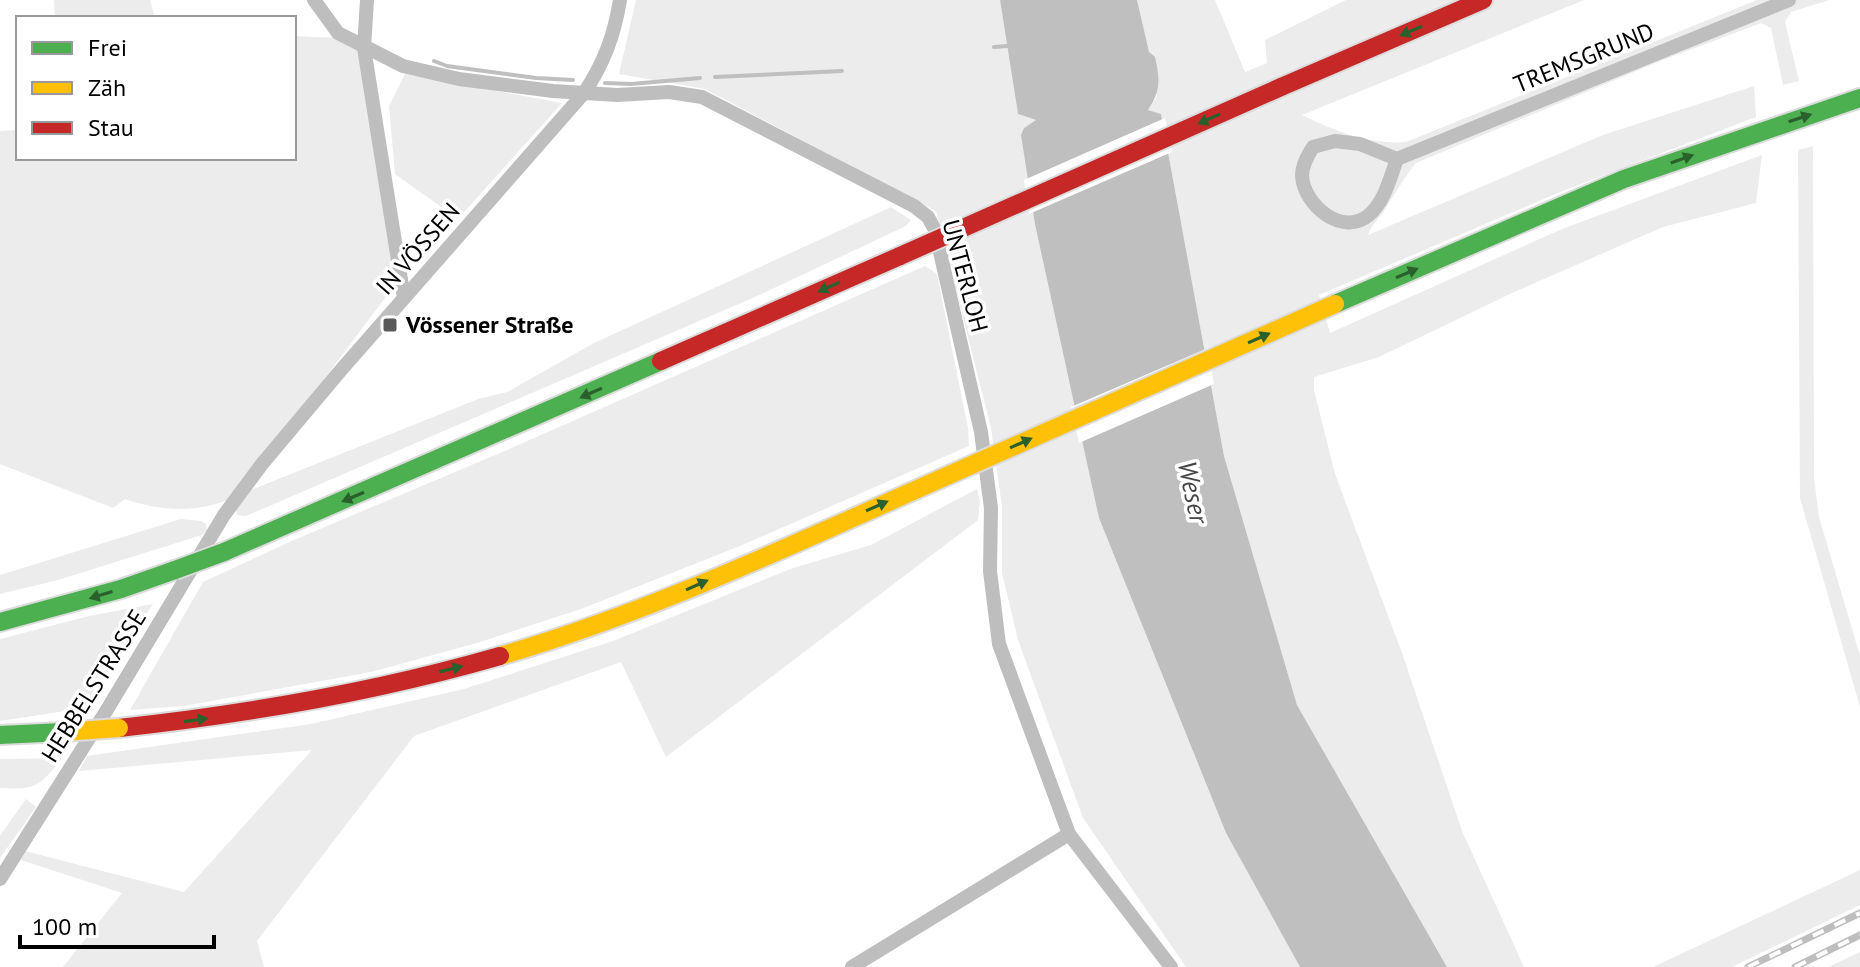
<svg xmlns="http://www.w3.org/2000/svg" width="1860" height="967" font-family="'PT Sans',sans-serif">
<style>
.green{fill:#ececec}
.water{fill:#bfbfbf}
.pier{fill:#fff}
.lines{fill:none;stroke-linecap:round;stroke-linejoin:round}
.stream{stroke:#bfbfbf;stroke-width:4}
.fast-casing{stroke:#dbdbdb;stroke-width:22}
.slow-casing{stroke:#dbdbdb;stroke-width:22}
.jam-casing{stroke:#dbdbdb;stroke-width:22}
.street{stroke:#bebebe;stroke-width:14}
.fast{stroke:#4caf50;stroke-width:18}
.slow{stroke:#ffc107;stroke-width:18}
.jam{stroke:#c62828;stroke-width:18}
.rail-casing{stroke:#bebebe;stroke-width:7}
.rail{stroke:#fff;stroke-width:4;stroke-dasharray:12;stroke-linecap:butt}
.fast-bridge-casing{stroke:#dbdbdb;stroke-width:22;stroke-linecap:butt}
.slow-bridge-casing{stroke:#dbdbdb;stroke-width:22;stroke-linecap:butt}
.jam-bridge-casing{stroke:#dbdbdb;stroke-width:22;stroke-linecap:butt}
.fast-bridge{stroke:#4caf50;stroke-width:18}
.slow-bridge{stroke:#ffc107;stroke-width:18}
.jam-bridge{stroke:#c62828;stroke-width:18}
.oneway{fill:#2a602c}
.poi-dot{fill:#595959;stroke:#fff;stroke-width:3}
.labels{text-anchor:middle;stroke-width:7;stroke-linejoin:round;paint-order:stroke}
.street-label{font-size:24px;fill:#000;stroke:#fff}
.poi-label{font-size:24px;font-weight:bold;fill:#000;stroke:#fff;text-anchor:start}
.water-label{font-size:26px;font-style:italic;fill:#444;stroke:#fff}
</style>
<rect width="100%" height="100%" fill="#fff"/>
<!-- green -->
<g class="green">
<path d="M54,0H150L155,18H55Z"/>
<path d="M636,0H1000L1018,114L1036,120L1024,128L1099,518L1226,833L1300,967H1186L1083,818L1018,640L1002,573V507L991,428L936,211L705,89L619,74Z"/>
<path d="M1137,0H1215L1245,72L1267,63L1265,40L1346,0H1584L1302,115C1334,131 1371,145 1406,142L1757,0H1829L1791,12L1785,22L1799,81L1783,85L1771,28L1761,23L1658,62L1416,163C1404,178 1396,192 1386,208C1380,218 1372,224 1368,235L1603,135L1754,86L1756,117L1560,192L1319,295L1330,333L1562,229L1762,155L1756,203L1663,227L1512,293L1379,357L1314,377V390L1335,474L1402,653L1462,831L1524,967H1447L1297,705L1224,456L1161,114L1148,110L1157,96Z"/>
<path d="M294,36L360,39L391,261L385,298L236,496L478,399L507,392L594,343L891,207L911,220L906,226L755,297L246,516L237,515L233,497C201,514 158,511 125,499L113,508L0,464V131L18,130V158H294Z"/>
<path d="M405,74L562,103L458,219L395,174L389,106Z"/>
<path d="M1813,146L1814,478L1819,517L1860,656V707L1800,498L1798,150Z"/>
<path d="M925,266L937,274L968,428L969,446L740,546L581,609L477,643L371,672L184,706L130,710L203,582L294,540L507,450Z"/>
<path d="M977,489L980,502L978,520L666,757L621,662L414,736L257,941L264,967H63L122,893L21,860L25,851L184,892L312,750L79,771L87,756L311,724L464,689L613,641L793,568L871,545Z"/>
<path d="M181,519L201,521L206,524L207,530L202,535L58,580L0,594V575Z"/>
<path d="M153,604L85,708L0,721V639L89,616Z"/>
<path d="M62,758C40,786 37,790 0,788V759Z"/>
<path d="M26,799L36,807L0,858V836Z"/>
<path d="M1860,870V905L1732,967H1653Z"/>
<path d="M1860,952V967H1828Z"/>
</g>
<!-- water -->
<path class="water" d="M1000,0H1137L1149,52L1155,57C1160,79 1161,91 1148,110L1161,114L1224,456L1297,705L1447,967H1300L1226,833L1099,518L1035,224L1021,135L1024,128L1036,120L1018,114Z"/>
<!-- pier -->
<g class="pier">
<path d="M1165,118L1172,152L1029,214L1024,180Z"/>
<path d="M1208,348L1214,384L1079,443L1071,407Z"/>
</g>
<g class="lines">
<!-- stream -->
<g class="stream">
<path d="M994,47L1007,46"/>
<path d="M434,61L447,66L536,78L573,80"/>
<path d="M715,77L842,71"/>
<path d="M605,83L631,84L700,78"/>
</g>
<!-- fast casing -->
<g class="fast-casing">
<g id="fast">
<path d="M1335,304L1624,179L1860,98"/>
<path d="M224,552L661,361"/>
<path d="M0,622L121,589L175,570"/>
<path d="M0,735L63,732"/>
</g>
</g>
<!-- slow casing -->
<g class="slow-casing">
<path id="slow" d="M500,656C655,611 802,540 949,475"/>
</g>
<!-- jam casing -->
<g class="jam-casing">
<g id="jam">
<path d="M1281,87L1483,0"/>
<path d="M661,361L900,256"/>
<path d="M119,728C248,714 375,692 500,656"/>
</g>
</g>
<!-- street -->
<g class="street">
<path d="M314,0L338,33L403,66L459,79L553,91L617,95L669,92L702,97L914,206L928,217L935,230L981,432L991,508L990,571L999,644L1069,834L1171,967"/>
<path d="M367,0L364,48L404,298"/>
<path d="M1335,141L1360,144L1397,159C1390,178 1385,201 1369,215C1343,237 1304,206 1302,176C1302,165 1308,155 1313,147Z"/>
<path d="M1397,159L1789,0"/>
<path d="M0,879L105,713L224,515L262,464L341,370L584,93C604,63 614,36 620,0"/>
<path d="M852,967L1069,834"/>
</g>
<!-- fast -->
<use href="#fast" class="fast"/>
<!-- slow -->
<use href="#slow" class="slow"/>
<!-- jam -->
<use href="#jam" class="jam"/>
<!-- rail casing -->
<g class="rail-casing">
<g id="rail">
<path d="M1748,967L1860,913"/>
<path d="M1795,967L1860,935"/>
</g>
</g>
<!-- rail -->
<use href="#rail" class="rail"/>
<!-- fast-bridge casing -->
<g class="fast-bridge-casing">
<path id="fast-bridge" d="M175,570L224,552"/>
</g>
<!-- slow-bridge casing -->
<g class="slow-bridge-casing">
<g id="slow-bridge">
<path d="M949,475L1335,304"/>
<path d="M63,732L119,728"/>
</g>
</g>
<!-- jam-bridge casing -->
<g class="jam-bridge-casing">
<path id="jam-bridge" d="M900,256L1281,87"/>
</g>
<!-- fast-bridge -->
<use href="#fast-bridge" class="fast-bridge"/>
<!-- slow-bridge -->
<use href="#slow-bridge" class="slow-bridge"/>
<!-- jam-bridge -->
<use href="#jam-bridge" class="jam-bridge"/>
</g>
<!-- one-way arrows -->
<defs><path id="oneway-solid" d="M-6-.8H1V-3.2L6.5 0L1 3.2V.8H-6Z" transform="scale(2)"/></defs>
<g class="oneway">
<use href="#oneway-solid" transform="translate(1411 31) rotate(157)"/>
<use href="#oneway-solid" transform="translate(1800 118) rotate(-18)"/>
<use href="#oneway-solid" transform="translate(1209 119) rotate(156)"/>
<use href="#oneway-solid" transform="translate(1682 159) rotate(-20)"/>
<use href="#oneway-solid" transform="translate(1407 273) rotate(-23)"/>
<use href="#oneway-solid" transform="translate(829 287) rotate(156)"/>
<use href="#oneway-solid" transform="translate(1259 338) rotate(-24)"/>
<use href="#oneway-solid" transform="translate(591 393) rotate(156)"/>
<use href="#oneway-solid" transform="translate(1021 443) rotate(-24)"/>
<use href="#oneway-solid" transform="translate(353 497) rotate(157)"/>
<use href="#oneway-solid" transform="translate(877 506) rotate(-24)"/>
<use href="#oneway-solid" transform="translate(697 585) rotate(-24)"/>
<use href="#oneway-solid" transform="translate(101 595) rotate(163)"/>
<use href="#oneway-solid" transform="translate(451 669) rotate(-14)"/>
<use href="#oneway-solid" transform="translate(196 720) rotate(-8)"/>
</g>
<!-- markers -->
<rect class="poi-dot" x="382" y="317" width="16" height="16" rx="4"/>
<g class="labels">
<!-- street labels -->
<g class="street-label">
<text transform="translate(1584 58) rotate(-22)" y="8">TREMSGRUND</text>
<text transform="translate(418 249) rotate(-49)" y="8">IN VÖSSEN</text>
<text transform="translate(965 276) rotate(75)" y="8">UNTERLOH</text>
<text transform="translate(94 686) rotate(-58)" y="8">HEBBELSTRASSE</text>
</g>
<!-- poi labels -->
<g class="poi-label">
<text x="406" y="333">Vössener Straße</text>
</g>
<!-- water labels -->
<g class="water-label">
<text transform="translate(1193 492) rotate(78)" y="9">Weser</text>
</g>
</g>
<!-- legend -->
<rect x="16" y="16" width="280" height="144" fill="#ffffff" stroke="#999999" stroke-width="2"/>
<rect x="32" y="42" width="40" height="12" fill="#4caf50" stroke="#999999" stroke-width="2"/>
<text x="88" y="56" font-size="24" fill="#000000">Frei</text>
<rect x="32" y="82" width="40" height="12" fill="#ffc107" stroke="#999999" stroke-width="2"/>
<text x="88" y="96" font-size="24" fill="#000000">Zäh</text>
<rect x="32" y="122" width="40" height="12" fill="#c62828" stroke="#999999" stroke-width="2"/>
<text x="88" y="136" font-size="24" fill="#000000">Stau</text>
<!-- scale -->
<path d="M20 935v12h194v-12" fill="none" stroke="#000000" stroke-width="4"/>
<text x="32" y="935" font-size="24" fill="#000000" stroke="#ffffff" stroke-width="6" paint-order="stroke">100 m</text>
</svg>
